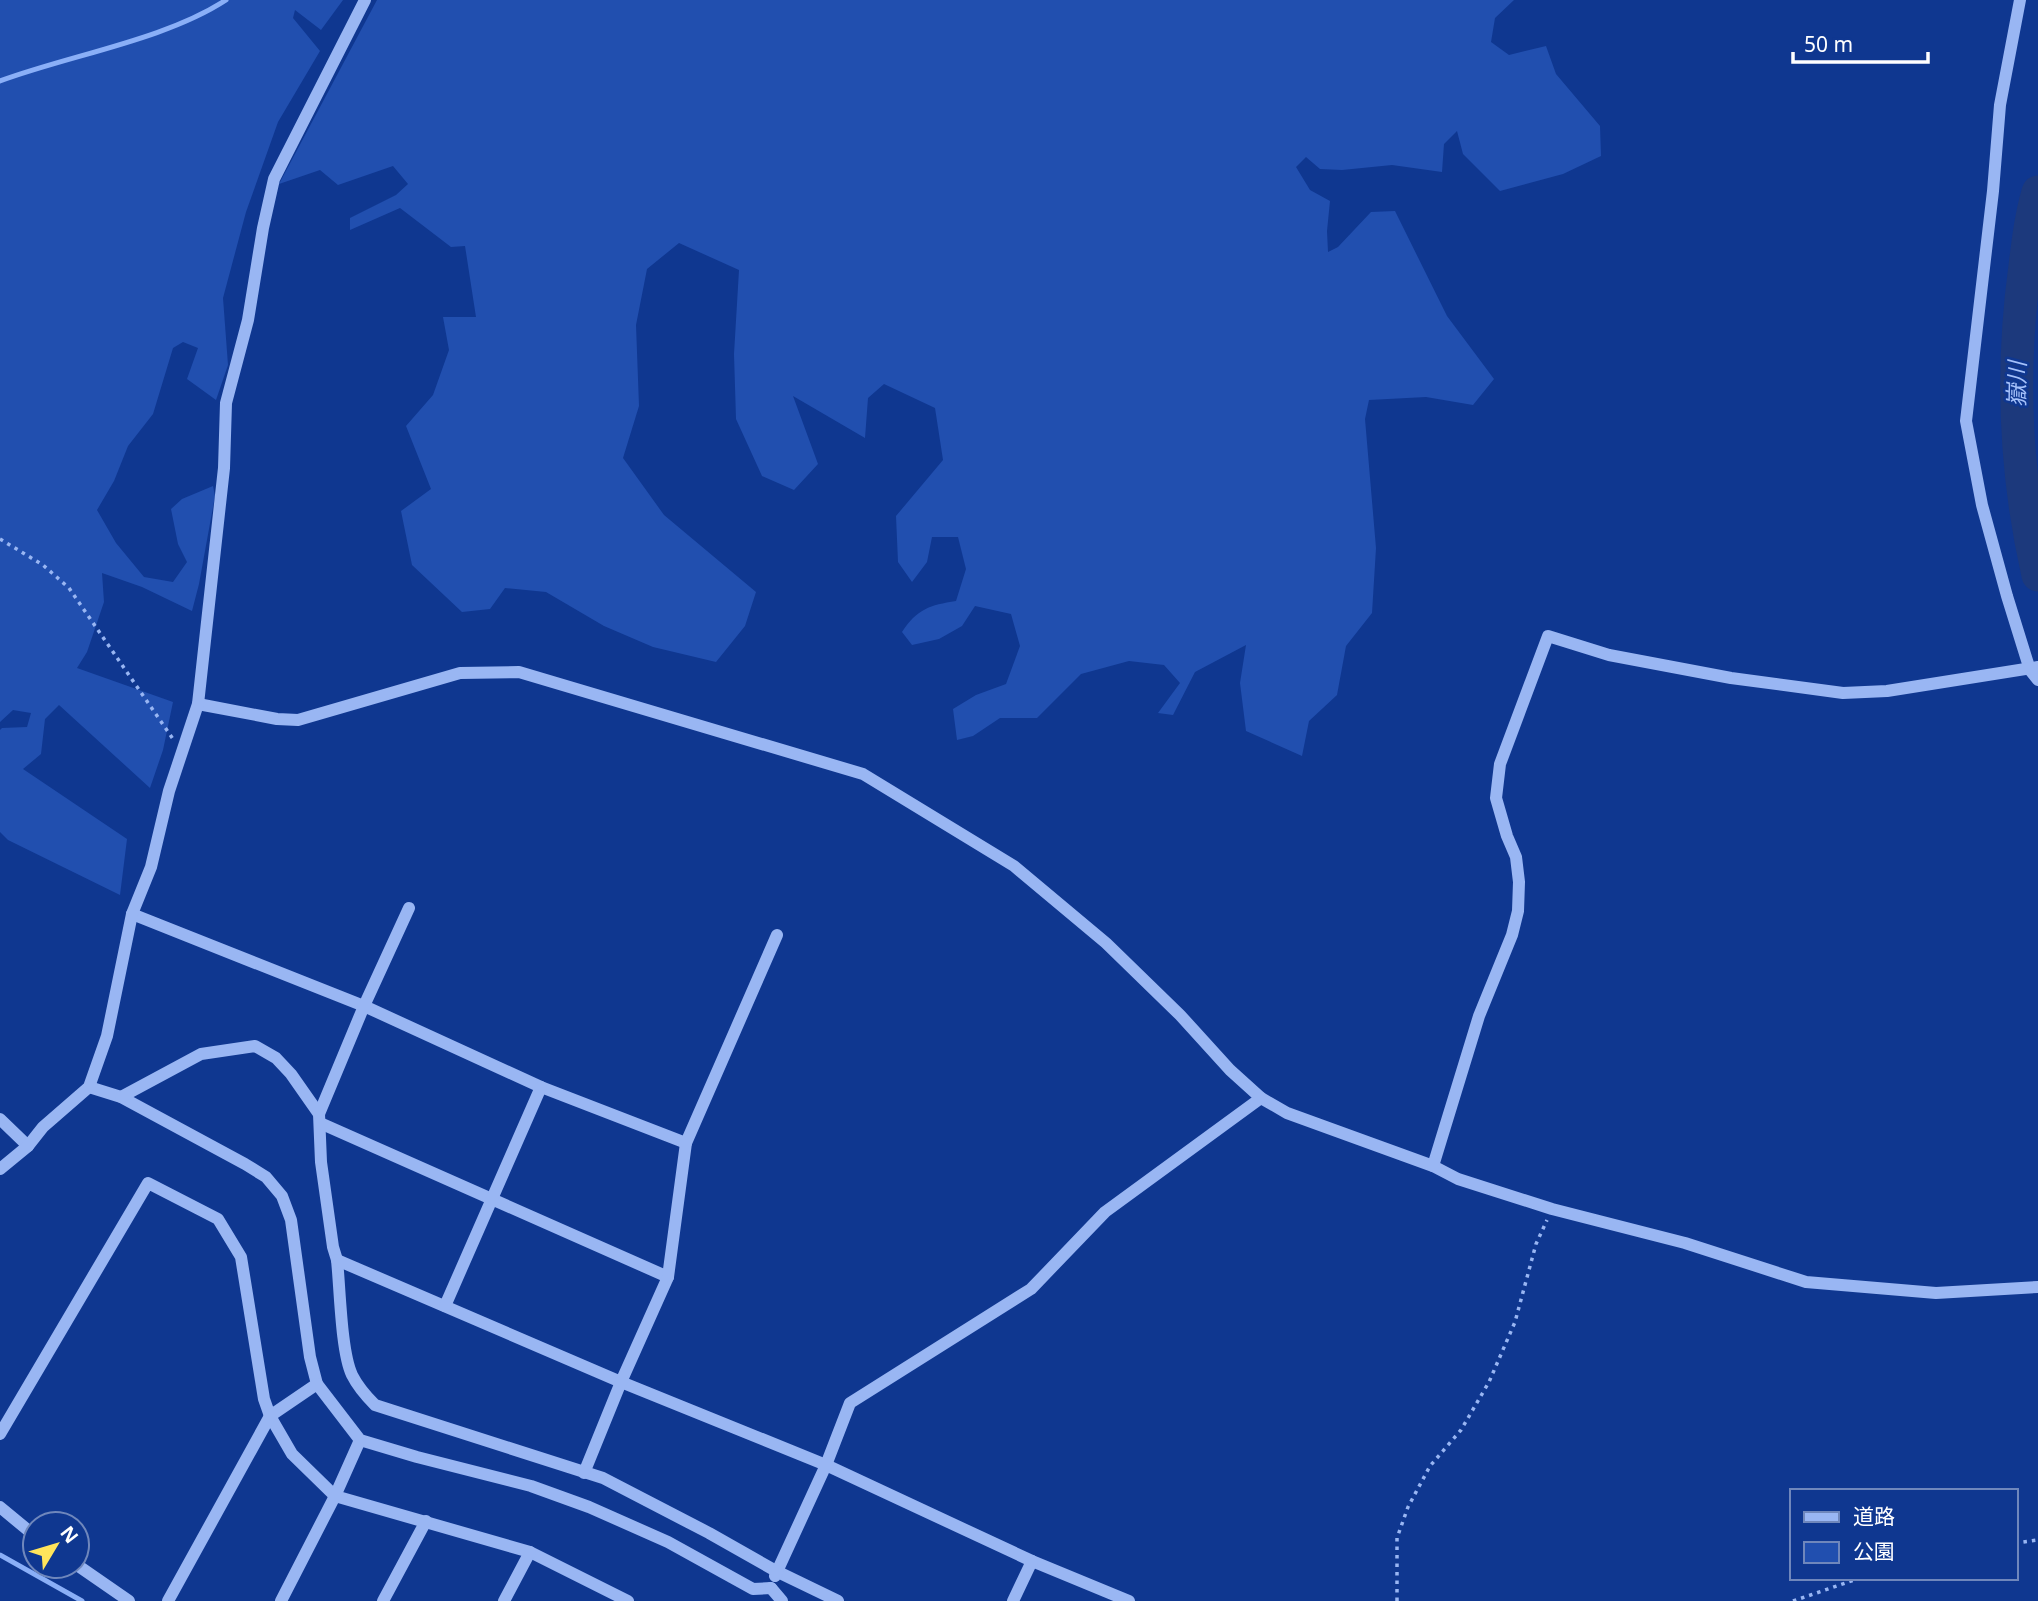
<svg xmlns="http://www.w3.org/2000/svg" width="2038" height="1601" font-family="'Noto Sans','Noto Sans JP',sans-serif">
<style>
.green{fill:#214faf}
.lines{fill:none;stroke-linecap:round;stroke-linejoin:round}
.stream{stroke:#8aaff7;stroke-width:5}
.river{stroke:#1c397c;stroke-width:33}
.path{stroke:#99b6f3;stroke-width:3.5;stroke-dasharray:3.5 5;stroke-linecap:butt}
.minor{stroke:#99b6f3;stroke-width:12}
.labels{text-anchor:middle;stroke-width:5;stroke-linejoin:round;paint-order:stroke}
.water-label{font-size:23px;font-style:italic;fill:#a5c1fa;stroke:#0f3790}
</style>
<rect width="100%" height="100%" fill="#0f3790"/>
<!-- green -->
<g class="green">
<path d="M0,0H343L321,30L295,10L293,18L320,51L278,122L246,212L223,298L228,365L216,400L187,379L198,348L183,342L173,348L153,414L128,446L114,481L97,510L116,543L144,577L173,582L187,562L178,544L171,509L182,499L213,486L215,496L199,584L192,611L142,587L102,573L104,602L87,652L77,668L173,702L163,750L150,788L59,705L45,719L41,754L23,769L127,839L120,895L8,840L0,832V730L2,728L27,727L31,713L13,710L0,722Z"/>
<path d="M377,0H1514L1495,18L1491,42L1509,55L1546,46L1556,74L1600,126L1601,156L1563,174L1500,191L1463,154L1457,131L1444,144L1442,172L1392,165L1342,170L1320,169L1306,157L1296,167L1310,190L1330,201L1327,231L1328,252L1338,247L1371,212L1395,211L1447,316L1494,379L1473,405L1426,397L1369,400L1365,419L1376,548L1372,613L1346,646L1337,695L1309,721L1302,756L1246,731L1240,683L1246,645L1195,672L1173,715L1158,713L1180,683L1164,665L1129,661L1081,674L1037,718H1000L973,736L957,740L953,709L976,695L1006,684L1020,646L1011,614L975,606L962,626L939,639L912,645L902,632C917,609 930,605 956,601L966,569L958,537H932L927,562L912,582L898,562L896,516L943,460L935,408L884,384L868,398L865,438L793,396L818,464L794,490L762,476L736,419L734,354L739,270L679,243L647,269L636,325L639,406L623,458L664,515L756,592L745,626L716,662L653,647L604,626L546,592L505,588L490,609L462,612L412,565L401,511L431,489L406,426L433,395L449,350L443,317H476L465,246L451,247L400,208L350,230V218L396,195L408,184L393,166L338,185L320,170L279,184Z"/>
</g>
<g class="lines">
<!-- stream -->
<g class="stream">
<path d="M0,81C70,55 165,40 226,0"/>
<path d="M0,1555L82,1601"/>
</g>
<!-- river -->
<path class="river" d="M2038,192C2031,216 2028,241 2025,266C2011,368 2015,474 2038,575"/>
<!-- path -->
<g class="path">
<path d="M0,539L43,565L69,588L173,739"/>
<path d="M2015,1543L2038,1540"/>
<path d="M1397,1601V1538L1408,1507L1430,1466L1461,1430L1489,1382L1515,1322L1536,1244L1547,1220"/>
<path d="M1793,1601L1860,1578"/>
</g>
<!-- minor -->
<g class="minor">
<path d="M2020,0L2000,105L1993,191L1966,421L1982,505L2007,596L2030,670L2038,680"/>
<path d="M198,704L277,719L298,720L460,673L519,672L863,774L1014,866L1106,943L1180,1015L1230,1070L1261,1098L1287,1113L1433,1166L1458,1179L1552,1209L1685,1243L1806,1282L1936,1293L2038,1287"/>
<path d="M132,914L364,1006L541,1087L686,1143"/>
<path d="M89,1087L121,1097L245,1164L266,1177L282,1196L291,1220L310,1357L317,1384L360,1440L417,1457L531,1486L589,1507L668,1542L753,1589L771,1588"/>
<path d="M121,1097L201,1054L255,1046L276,1058L291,1074L319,1114L321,1162L333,1247L337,1260C340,1288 341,1352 352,1375C358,1387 366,1396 375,1405L603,1478L709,1533L776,1571L838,1601"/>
<path d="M319,1114L364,1006L409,908"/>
<path d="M0,1119L28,1146"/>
<path d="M320,1123L668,1277"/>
<path d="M1433,1166L1479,1016L1512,935L1518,911L1519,882L1516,857L1507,836L1496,798L1500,764L1548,636L1609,655L1731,678L1843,693L1887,691L2038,667"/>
<path d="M0,1169L28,1146L43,1127L89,1087L107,1036L132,914L151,867L169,791L198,704L224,468L226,403L248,320L263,228L274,179L365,0"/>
<path d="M337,1260L621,1382L826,1465L1032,1561L1129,1601"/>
<path d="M445,1306L541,1087"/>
<path d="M0,1434L148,1183L218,1219L241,1257L264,1399L270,1416L292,1454L335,1496L530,1552L628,1601"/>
<path d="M584,1473L621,1382L668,1277L686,1143L777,935"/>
<path d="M0,1507L35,1536"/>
<path d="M77,1565L129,1601"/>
<path d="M775,1576L826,1465L850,1403L1031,1289L1105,1212L1261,1098"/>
<path d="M771,1588L782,1601"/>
<path d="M168,1601L270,1416L317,1384"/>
<path d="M281,1601L335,1496L360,1440"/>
<path d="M383,1601L426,1521"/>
<path d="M504,1601L530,1552"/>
<path d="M1013,1601L1032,1561"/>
</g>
</g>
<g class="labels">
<!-- water labels -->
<g class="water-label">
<text transform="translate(2017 384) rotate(-89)" y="8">嶽川</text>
</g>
</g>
<!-- legend -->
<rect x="1790" y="1489" width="228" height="91" fill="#0f3790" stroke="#6f87bc" stroke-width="2"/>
<rect x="1804" y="1512" width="35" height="10" fill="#99b6f3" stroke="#6f87bc" stroke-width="2"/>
<text x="1853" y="1524" font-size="21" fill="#ffffff">道路</text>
<rect x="1804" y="1542" width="35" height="21" fill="#214faf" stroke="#6f87bc" stroke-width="2"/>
<text x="1853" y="1559" font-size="21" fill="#ffffff">公園</text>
<!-- north arrow -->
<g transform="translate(56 1545) rotate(52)"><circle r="33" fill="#0f3790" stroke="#6f87bc" stroke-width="2"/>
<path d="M0-5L12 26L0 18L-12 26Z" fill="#ffe45b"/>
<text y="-10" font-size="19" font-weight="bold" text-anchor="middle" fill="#ffffff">N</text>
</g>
<!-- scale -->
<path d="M1793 52v10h135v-10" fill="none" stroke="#ffffff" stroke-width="3.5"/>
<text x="1804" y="52" font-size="21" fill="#ffffff" stroke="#0f3790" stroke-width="5" paint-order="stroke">50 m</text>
</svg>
